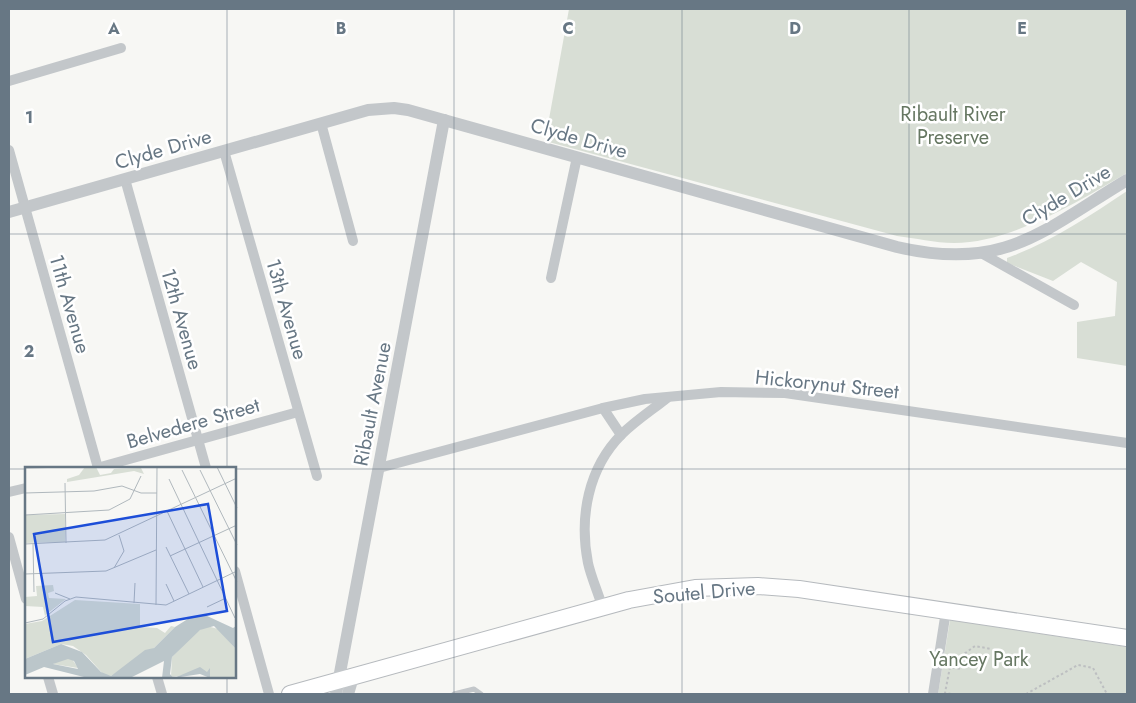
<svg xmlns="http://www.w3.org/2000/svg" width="1136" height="703" font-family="Jost,sans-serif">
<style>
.green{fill:#d8ded5}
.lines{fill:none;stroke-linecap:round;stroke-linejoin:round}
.primary-casing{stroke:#b6babe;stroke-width:18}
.path{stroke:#bdbfc1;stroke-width:2;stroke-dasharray:2.5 2.5;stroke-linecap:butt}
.service{stroke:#c3c7ca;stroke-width:5}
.minor{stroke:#c3c7ca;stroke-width:10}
.tertiary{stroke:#c3c7ca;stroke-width:12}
.primary{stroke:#fff;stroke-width:16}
.grid{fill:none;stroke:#677784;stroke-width:1;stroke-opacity:0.55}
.labels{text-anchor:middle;stroke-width:5;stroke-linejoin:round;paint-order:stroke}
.park-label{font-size:20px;fill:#667762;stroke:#fff}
.street-label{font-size:20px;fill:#677784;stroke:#fff}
.inset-road{fill:none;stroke:#b0b8bd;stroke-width:1}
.view{fill:#1d4ed8;fill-opacity:0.15;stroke:#1d4ed8;stroke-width:2.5}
.inset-edge{fill:none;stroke:#677784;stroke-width:2.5}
.grid-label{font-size:16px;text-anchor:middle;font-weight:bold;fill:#677784;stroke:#fff;stroke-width:5;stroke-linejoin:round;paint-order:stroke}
</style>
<rect width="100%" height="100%" fill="#f7f7f4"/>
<!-- green -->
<g class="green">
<path d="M569,9H1127V173C1079,201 1011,243 954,243C935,243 915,238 897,236L545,141Z"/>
<path d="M1127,191V366L1077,358V322L1115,316L1117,282L1081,262L1053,281L1007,263V258C1051,242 1088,217 1127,191Z"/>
<path d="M950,620L1127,647V694H938Z"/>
</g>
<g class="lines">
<!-- primary casing -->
<g class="primary-casing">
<path id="primary" d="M290,694L629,600L695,588L758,586L799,589L1127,638"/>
</g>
<!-- path -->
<g class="path">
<path d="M951,694L945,693L950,667L961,669L964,654L975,646L991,649"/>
<path d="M1026,694L1078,665L1093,668L1107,694"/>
</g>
<!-- service -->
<path class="service" d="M454,694L474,689L481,694"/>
<!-- minor -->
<g class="minor">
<path d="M9,81L121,48"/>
<path d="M321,123L353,241"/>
<path d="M9,150L98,468"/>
<path d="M224,151L317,476"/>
<path d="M125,179L206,468"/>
<path d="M981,253L1074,305"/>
<path d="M551,278L577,157"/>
<path d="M603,408L621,435"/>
<path d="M97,468L298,412"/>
<path d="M379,468L603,408L645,399L721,392L785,393L1127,443"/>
<path d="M9,492L26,488"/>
<path d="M9,537L26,599"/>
<path d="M235,571L269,694"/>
<path d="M602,606C598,592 591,577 588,563C579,517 588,468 622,434C635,421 652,410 667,398"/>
<path d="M48,677L53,694"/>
<path d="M157,677L162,694"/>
<path d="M933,694L946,611"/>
</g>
<!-- tertiary -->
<g class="tertiary">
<path d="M9,212L368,110L394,108L408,110L897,247C1005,272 1042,231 1127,180"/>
<path d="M336,694L444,120"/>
<path d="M348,694L353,677"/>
</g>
<!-- primary -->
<use href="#primary" class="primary"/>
</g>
<!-- grid -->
<path class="grid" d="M227,9V468M454,9V694M682,9V694M909,9V694M9,234H1127M9,469H26M235,469H1127M227,677V694"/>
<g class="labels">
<!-- park labels -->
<g class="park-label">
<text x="953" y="121">Ribault River<tspan x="953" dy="23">Preserve</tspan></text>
<text x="979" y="666">Yancey Park</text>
</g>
<!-- street labels -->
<g class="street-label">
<text transform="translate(579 138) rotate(16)" y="7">Clyde Drive</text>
<text transform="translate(163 149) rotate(-16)" y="7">Clyde Drive</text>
<text transform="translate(1066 195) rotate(-31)" y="7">Clyde Drive</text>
<text transform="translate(70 304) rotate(74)" y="7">11th Avenue</text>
<text transform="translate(287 309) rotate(74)" y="7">13th Avenue</text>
<text transform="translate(182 319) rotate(74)" y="7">12th Avenue</text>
<text transform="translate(827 384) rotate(6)" y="7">Hickorynut Street</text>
<text transform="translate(372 404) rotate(-79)" y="7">Ribault Avenue</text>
<text transform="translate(193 423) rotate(-16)" y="7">Belvedere Street</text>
<text transform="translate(704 592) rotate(-5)" y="7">Soutel Drive</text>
</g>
</g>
<!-- overview -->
<g transform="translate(25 467)">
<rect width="211" height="211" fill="#f7f7f4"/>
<path d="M60,0H71L75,8L86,6L89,2L116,1L119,7L109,4L42,15V12L54,8ZM40,47V75L0,76V48ZM28,118L29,124L23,126L24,131L41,132L23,146L20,149L18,140L0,139V130L12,129L11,119ZM50,133L115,137V160L132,161L140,166L146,159L150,160L129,181L86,209L79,208L61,188L48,179L36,177L0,192V157L17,154ZM182,159L193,162L211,182V211H185L183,205L146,210L147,190L171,165ZM37,192H47L53,201L28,197Z" fill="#d8ded5"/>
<path d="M180,148L208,161L211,159V182L189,159L175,163L147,190L145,207L148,211H137L139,194L105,211H63L19,200L0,208V192L36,177L57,185L76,205L86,209L120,183L129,181L150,160L166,150ZM43,192L49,194L53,202L28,197ZM175,200L182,205L185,201V211L175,207L149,211Z" fill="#bbc6ca" fill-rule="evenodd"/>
<path class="inset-road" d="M192,0L212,41M0,1L44,0M157,3L212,115M175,3L212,78M144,12L210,151M40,16L41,76M0,26L69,24L97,19L116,26H132M142,44L178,120M0,48L84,43L105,32L116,9M0,77L80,73L212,11M8,77L9,125M141,80L164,127M145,89L212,58M89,101L99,84L94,68M0,107L81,104L131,83M141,117L149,134M30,126L45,132M109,136L110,116M131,138L132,0M182,140L201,131M0,156L18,152L40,134L51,130L141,138L212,104"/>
<path class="view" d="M183,37L202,144L28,175L9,67Z"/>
<rect width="211" height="211" class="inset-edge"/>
</g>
<g class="grid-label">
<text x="114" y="34">A</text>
<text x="341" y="34">B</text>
<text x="568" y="34">C</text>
<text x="795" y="34">D</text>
<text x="1022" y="34">E</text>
<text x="29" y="123">1</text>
<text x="29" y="357">2</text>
</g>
<!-- border -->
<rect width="1136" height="703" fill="none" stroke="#677784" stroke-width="20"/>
</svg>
